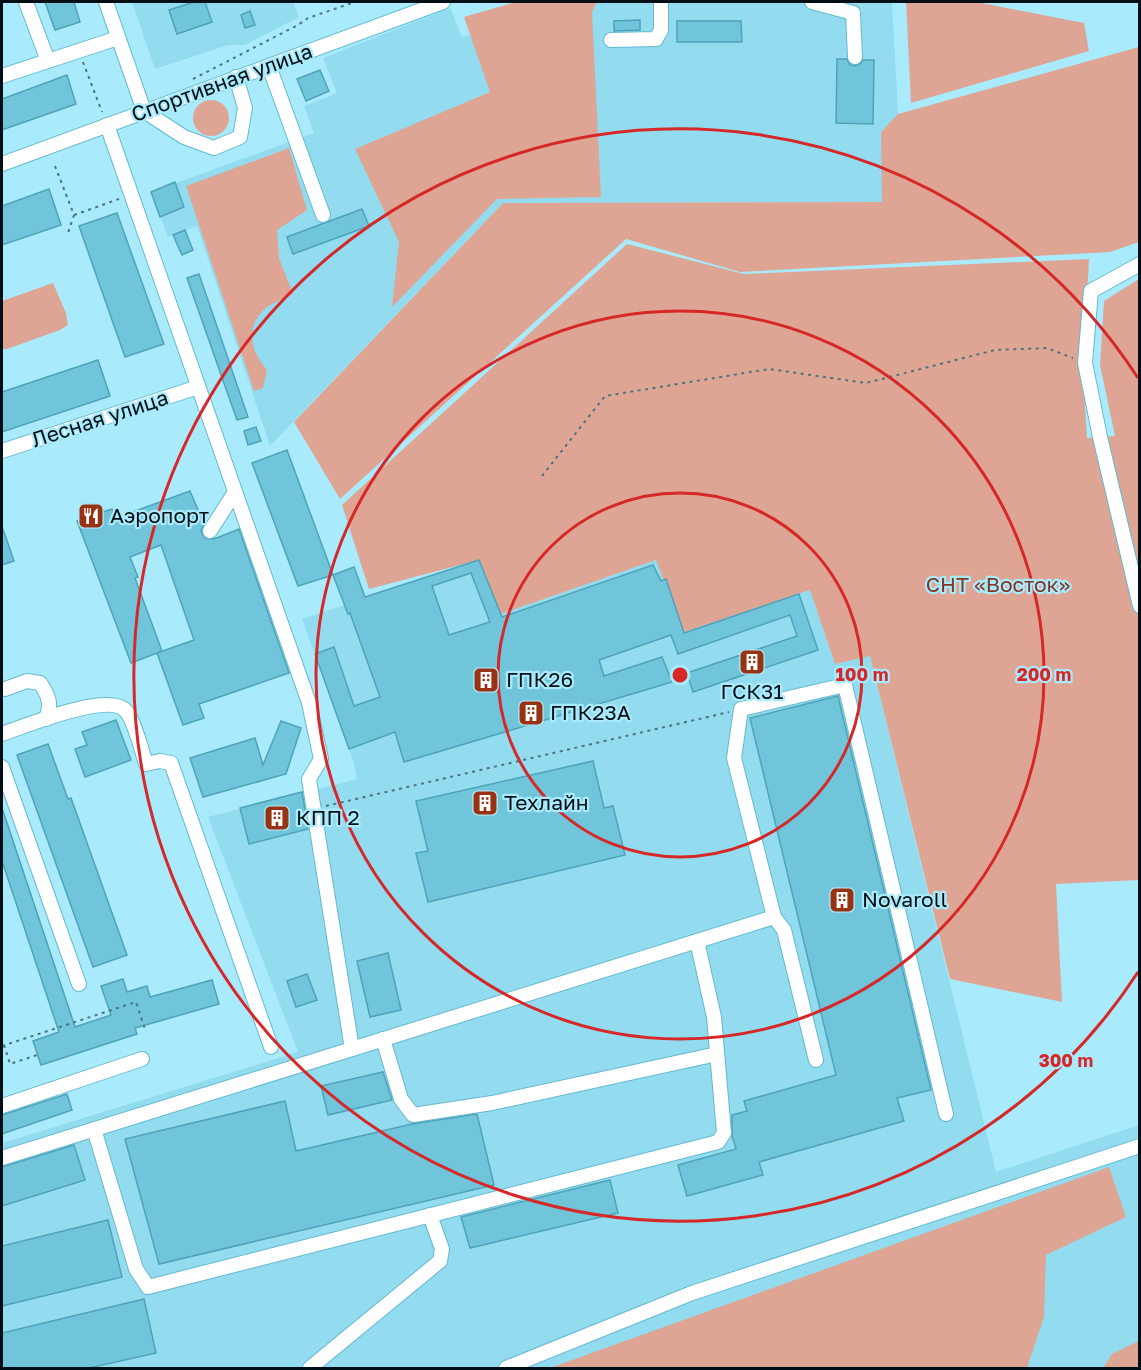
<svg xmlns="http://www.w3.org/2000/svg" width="1141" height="1370" font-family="'Golos Text',sans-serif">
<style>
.built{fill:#93dbee}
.green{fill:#dfa594}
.building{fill:#71c5db;stroke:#4ea3b9;stroke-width:1.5;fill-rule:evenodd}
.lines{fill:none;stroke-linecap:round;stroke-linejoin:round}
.minor-casing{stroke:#64b9cf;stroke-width:16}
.path{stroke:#4d737f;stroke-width:2;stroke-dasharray:3 4.5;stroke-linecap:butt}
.minor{stroke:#fff;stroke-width:14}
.ring{fill:none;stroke:#d62828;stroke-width:3}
.labels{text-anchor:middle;stroke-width:4.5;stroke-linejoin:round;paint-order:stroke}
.street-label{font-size:21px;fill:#000f15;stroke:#a9ebfd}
.poi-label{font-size:21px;fill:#000f15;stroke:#a9ebfd;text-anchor:start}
.park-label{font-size:21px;fill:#83351f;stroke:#a9ebfd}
.centre{fill:#d62828;stroke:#a9ebfd;stroke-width:3}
.ring-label{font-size:18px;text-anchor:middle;font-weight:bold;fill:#d62828;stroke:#a9ebfd;stroke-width:4.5;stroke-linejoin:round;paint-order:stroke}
</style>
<rect width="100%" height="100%" fill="#a9ebfd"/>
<!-- built -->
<g class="built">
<path d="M132,2H293L299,17L245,45H228L155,69Z"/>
<path d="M586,2H892L898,114L881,132L883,202L503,203L270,446L197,226L168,237L151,192L314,133L304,106L337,93L323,58L450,8L462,37Z"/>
<path d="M659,559L684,632L810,590L835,664L870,656L996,1172L1139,1125V1368H2V1143L298,1052L208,817L357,779L353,760L302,619L479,560L501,614Z"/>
</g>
<!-- green -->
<g class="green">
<path d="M516,2H597L592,12L601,197L497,199L392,307L399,242L355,149L490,92L464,17Z"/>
<path d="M906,2H976L1084,23L1089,51L911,103Z"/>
<path d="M1139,47V242L1110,252L740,272L626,239L340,499L294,422L503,203L882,202L881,132L898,114Z"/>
<circle cx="211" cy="118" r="18"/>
<path d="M289,148L307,210L277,230L279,258L293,294C283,299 266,305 260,314C245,333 253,353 267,370L263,388L254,391L186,186Z"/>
<path d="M627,244L744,274L1089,259L1083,377L1087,438L1115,436L1100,365L1104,301L1139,279V880L1056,884L1062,1002L950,979L870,656L835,664L810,590L684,632L656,560L501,614L479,560L369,589L342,505Z"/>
<path d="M53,283L66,313L68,325L60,330L7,349H2V301Z"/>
<path d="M1109,1167L1126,1217L1046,1255L1044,1317L1027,1368H550Z"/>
<path d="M1139,1341V1368H1103L1112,1354Z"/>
</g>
<!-- building -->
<g class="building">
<path d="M45,2H74L80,22L55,30Z"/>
<path d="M194,2H205L212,22L177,34L169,10Z"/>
<path d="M250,11L255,25L245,28L241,15Z"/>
<path d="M640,20V30L614,31V21Z"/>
<path d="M677,21H741L742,42H677Z"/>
<path d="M837,59H847L850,65L855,66L860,64L863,60H874L873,124L836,123Z"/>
<path d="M320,70L329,91L306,101L297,79Z"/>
<path d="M67,75L76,104L2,130V99Z"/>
<path d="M175,182L184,207L160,217L151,192Z"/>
<path d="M49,189L61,225L2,245V206Z"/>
<path d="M362,209L369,226L293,254L287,237Z"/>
<path d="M117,213L164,344L125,357L79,226Z"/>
<path d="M185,230L193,250L182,255L173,235Z"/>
<path d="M199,274L248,417L237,420L187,278Z"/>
<path d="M98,360L110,396L2,432V392Z"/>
<path d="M256,427L261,441L248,445L244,431Z"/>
<path d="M287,450L333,575L298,586L252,463Z"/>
<path d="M190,491L204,524L201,531L205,538L214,539L239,529L289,673L199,704L204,718L183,725L157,653L131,663L77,521L112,509L116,518ZM161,545L194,640L157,653L162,651L135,578L138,577L130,557Z"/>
<path d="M2,529H3L14,561L2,565Z"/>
<path d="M479,560L502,617L653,565L661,581L666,579L684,633L799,594L818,650L693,692L687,673L797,636L790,615L678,654L671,635L599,660L604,676L662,657L672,682L404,762L395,732L349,749L315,654L334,647L354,706L380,697L350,613L348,614L333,575L354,567L365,597ZM471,573L490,622L449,635L432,586Z"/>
<path d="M838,696L931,1090L897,1098L904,1121L759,1162L763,1175L687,1196L678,1165L736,1149L732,1136V1115L747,1111L744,1101L836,1075L750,718Z"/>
<path d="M116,720L131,760L85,777L75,749L87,745L82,732Z"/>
<path d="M281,721L301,728L286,774L203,797L190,758L255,738L263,765Z"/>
<path d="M48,744L68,799L71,798L127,955L93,967L17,755Z"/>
<path d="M593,761L604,808L613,806L625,855L428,902L416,853L428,851L416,801Z"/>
<path d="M302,792L308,829L249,844L240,808Z"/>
<path d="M3,811L75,1027L111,1015L101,986L123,979L127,992L147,986L150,997L212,980L219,1004L135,1028L137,1034L41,1065L33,1041L59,1032L2,861V812Z"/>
<path d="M388,953L401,1010L370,1017L357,961Z"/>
<path d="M307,974L317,1000L296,1007L287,981Z"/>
<path d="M383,1072L392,1100L328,1115L321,1086Z"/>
<path d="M67,1094L72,1110L2,1134V1115Z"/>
<path d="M285,1101L296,1151L412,1124L477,1114L494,1185L159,1264L125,1139Z"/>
<path d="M74,1145L85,1180L2,1206V1167Z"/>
<path d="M610,1180L618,1213L470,1248L461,1217Z"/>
<path d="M108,1220L122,1277L2,1306V1246Z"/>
<path d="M144,1299L156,1353L89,1368H2V1333Z"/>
</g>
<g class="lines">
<!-- minor casing -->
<g class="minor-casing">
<g id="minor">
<path d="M26,2L48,61"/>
<path d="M106,2L144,111L184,137L214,148L240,137L245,108L236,77"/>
<path d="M812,2L853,13L855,57"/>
<path d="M611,40L656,39L661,30V2"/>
<path d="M269,66L323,215"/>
<path d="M2,76L118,38"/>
<path d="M2,164L443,2"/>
<path d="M1140,264L1091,291L1085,363L1100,437L1140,606"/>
<path d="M2,451L198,387"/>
<path d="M210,531L235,492"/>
<path d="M5,689L27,681L40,683C49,696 52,704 46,719"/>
<path d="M2,734C25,726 109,691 126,711C134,720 142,751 146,764L160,761L171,763L271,1047"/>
<path d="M2,767L79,984"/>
<path d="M774,917L784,930L816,1060"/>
<path d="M383,1039L401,1099L413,1115L492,1103L717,1054"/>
<path d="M352,1049L774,917L734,758L741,709L845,685L946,1114"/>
<path d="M2,1106L142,1059"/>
<path d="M94,1129L136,1269L148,1287L718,1142L724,1133L714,1017L697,941"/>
<path d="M2,1158L352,1049L309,779L321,759L309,703L107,125"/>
<path d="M310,1368L440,1261L442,1249L430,1215"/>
<path d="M506,1368L692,1293L1140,1146"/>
</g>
</g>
<!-- path -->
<g class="path">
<path d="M83,62L102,112"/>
<path d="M193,79L298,25L308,18L355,2"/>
<path d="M55,166L74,215L67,236"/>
<path d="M74,215L119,199"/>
<path d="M542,476L605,396L769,369L866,383L995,350L1047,348L1073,358"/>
<path d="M326,806L729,712"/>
<path d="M4,1045L10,1064L37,1055"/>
<path d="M2,1046L136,1002L146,1032"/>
</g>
<!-- minor -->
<use href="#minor" class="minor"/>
</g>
<!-- distance rings -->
<g class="ring">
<circle cx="680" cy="675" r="182"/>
<circle cx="680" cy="675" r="364"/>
<path d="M1138 972A546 546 0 1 1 1138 378"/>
</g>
<!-- icons -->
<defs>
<g id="restaurant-square" transform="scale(1.35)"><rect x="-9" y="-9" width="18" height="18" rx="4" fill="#993212" stroke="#a9ebfd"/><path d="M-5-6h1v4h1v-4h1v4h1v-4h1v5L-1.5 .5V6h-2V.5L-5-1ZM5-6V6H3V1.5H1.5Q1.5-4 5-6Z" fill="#fff"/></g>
<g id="building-square" transform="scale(1.35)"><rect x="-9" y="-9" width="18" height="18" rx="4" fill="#993212" stroke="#a9ebfd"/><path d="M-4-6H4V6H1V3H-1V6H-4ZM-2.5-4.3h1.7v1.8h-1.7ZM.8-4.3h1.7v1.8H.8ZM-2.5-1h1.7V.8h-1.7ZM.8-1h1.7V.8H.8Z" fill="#fff"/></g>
</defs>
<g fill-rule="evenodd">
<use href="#restaurant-square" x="91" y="516"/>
<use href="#building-square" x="752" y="662"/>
<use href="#building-square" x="486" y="680"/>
<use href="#building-square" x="531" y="713"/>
<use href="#building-square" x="485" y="803"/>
<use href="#building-square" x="277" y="818"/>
<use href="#building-square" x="842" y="900"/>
</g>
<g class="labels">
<!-- street labels -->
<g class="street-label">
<text transform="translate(222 83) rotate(-20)" y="7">Спортивная улица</text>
<text transform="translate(100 419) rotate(-18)" y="7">Лесная улица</text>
</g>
<!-- poi labels -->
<g class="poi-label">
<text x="110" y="523">Аэропорт</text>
<text x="506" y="687">ГПК26</text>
<text x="752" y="699" text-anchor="middle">ГСК31</text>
<text x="550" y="720">ГПК23А</text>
<text x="504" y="810">Техлайн</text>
<text x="296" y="825">КПП 2</text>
<text x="862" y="907">Novaroll</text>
</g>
<!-- park labels -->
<g class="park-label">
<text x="998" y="592">СНТ «Восток»</text>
</g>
</g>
<circle cx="680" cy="675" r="9" class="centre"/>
<g class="ring-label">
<text x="862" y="681">100 m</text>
<text x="1044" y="681">200 m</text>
<text x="1066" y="1067">300 m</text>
</g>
<!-- border -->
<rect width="1141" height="1370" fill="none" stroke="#000f15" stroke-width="6"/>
</svg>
